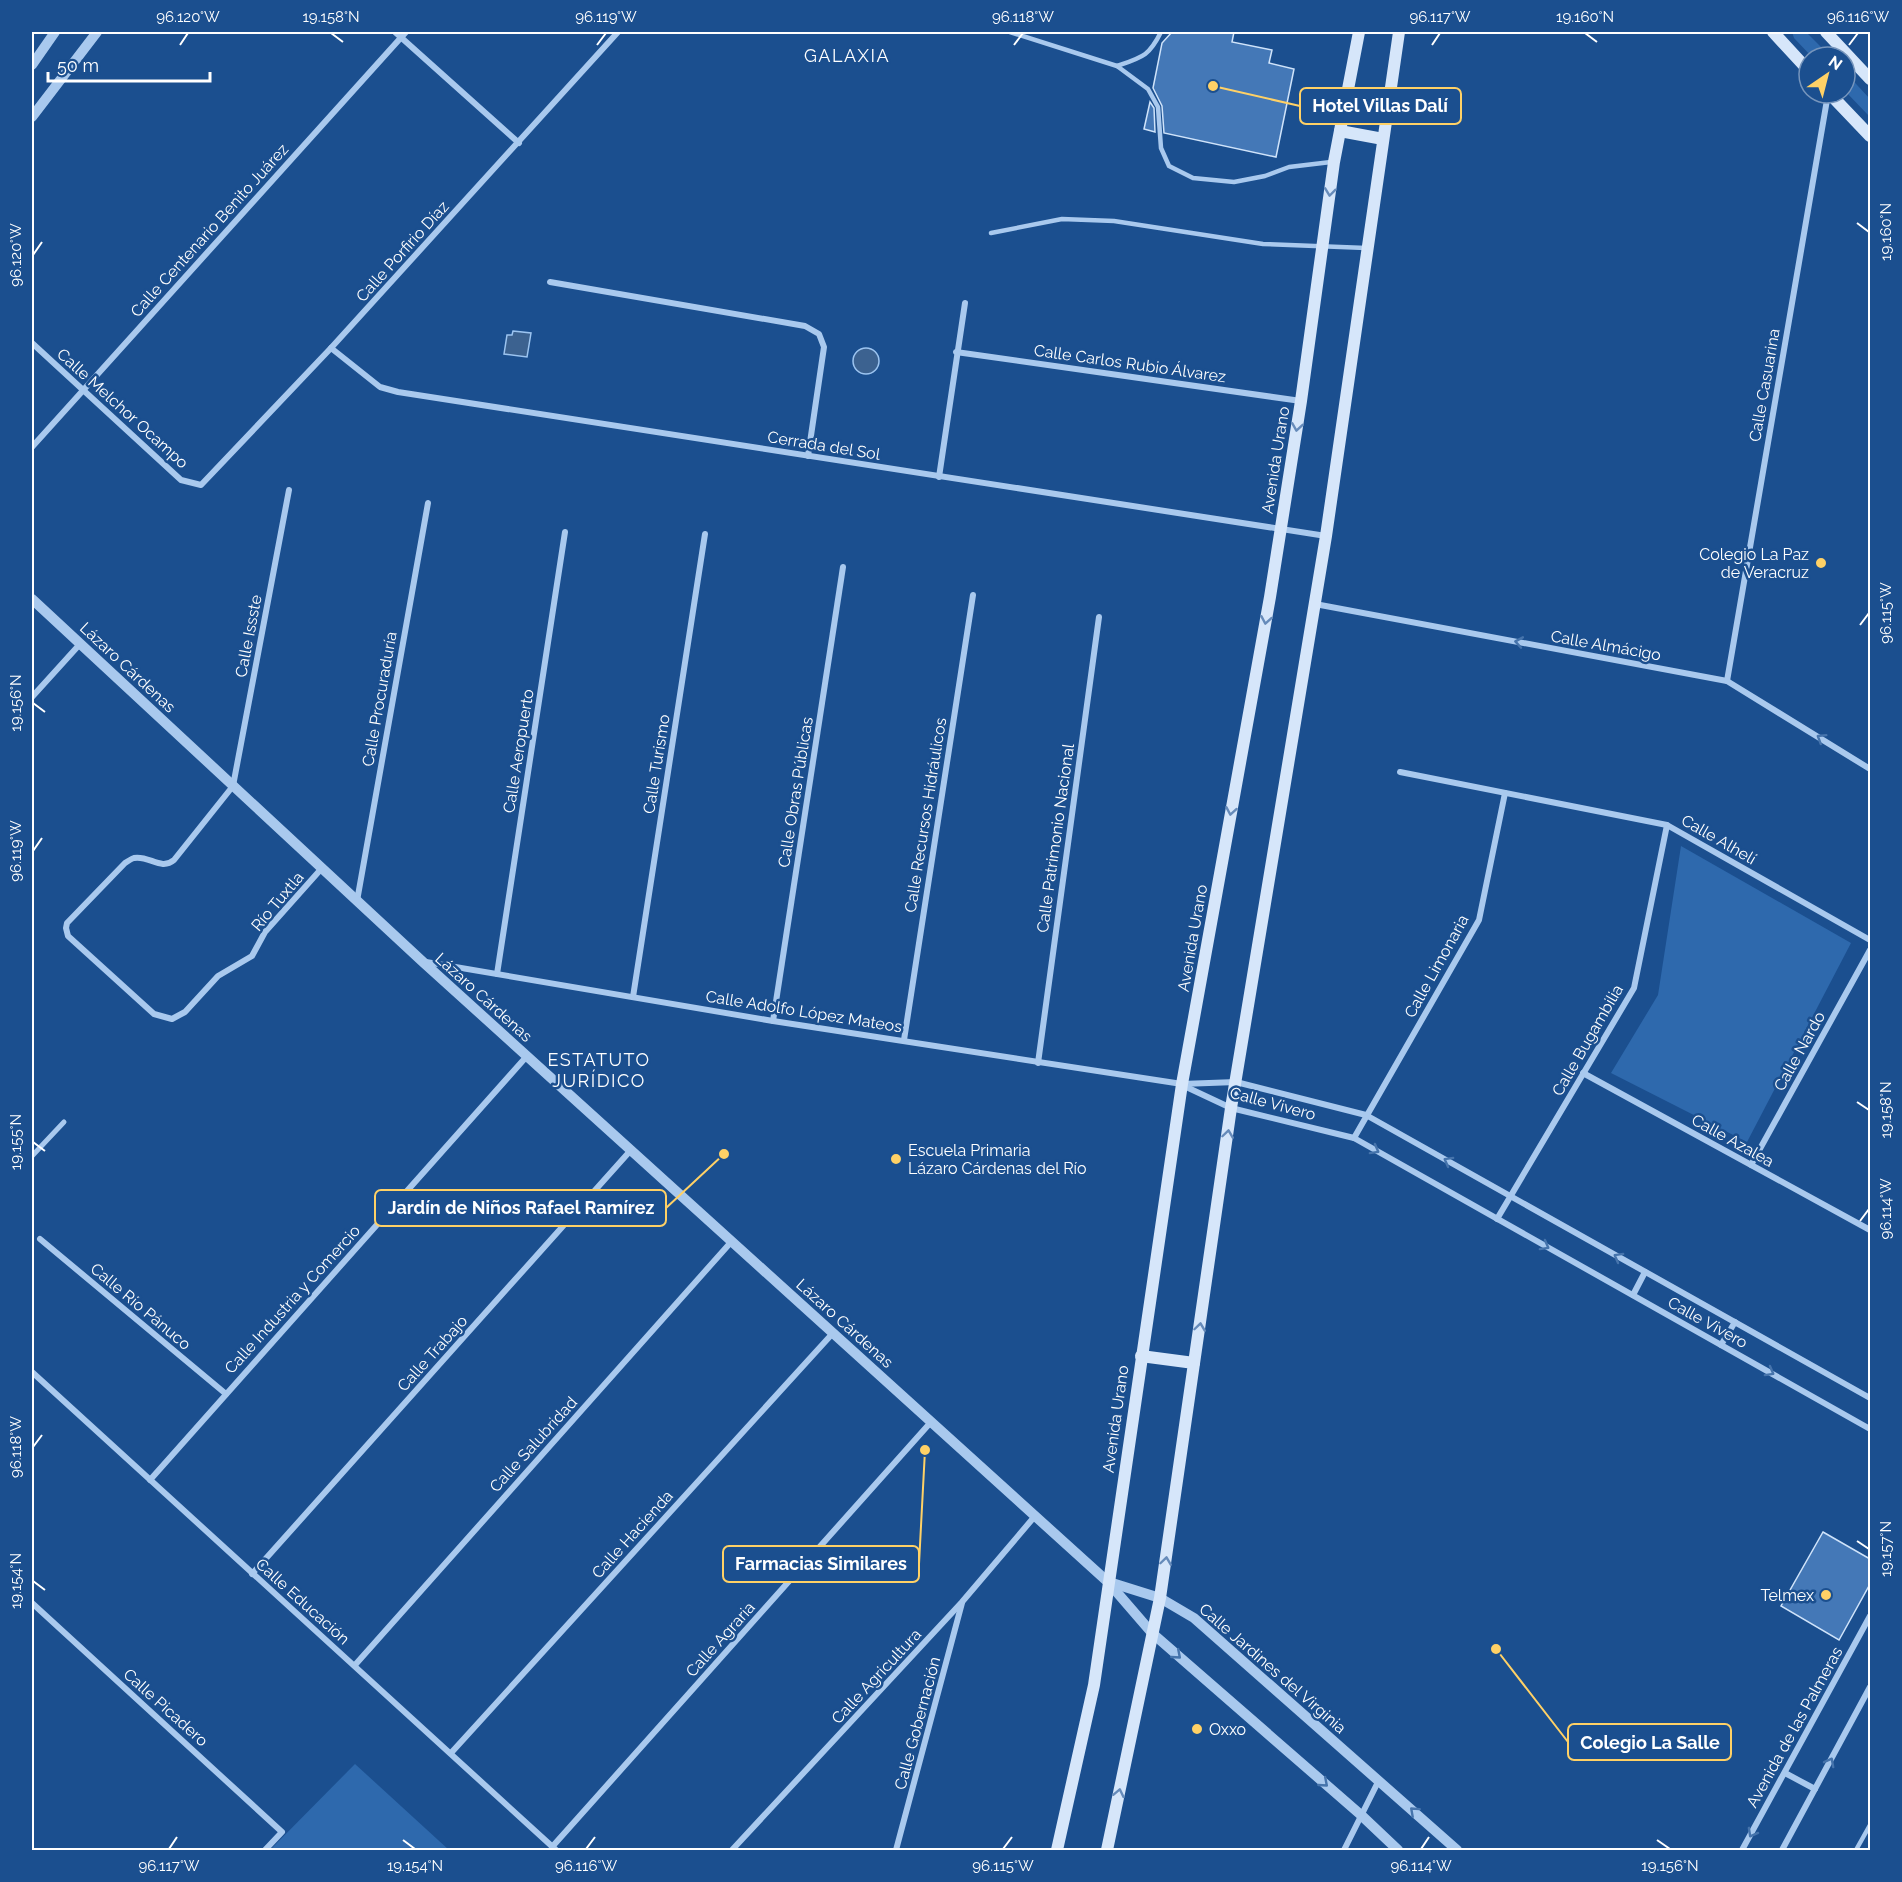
<svg xmlns="http://www.w3.org/2000/svg" width="1902" height="1882" font-family="Raleway,sans-serif">
<style>
.green{fill:#2e69ad}
.water{fill:#3c6290;stroke:#9cc4f0;stroke-width:1.5}
.building{fill:#4478b7;stroke:#cfe3fa;stroke-width:1.5}
.lines{fill:none;stroke-linecap:round;stroke-linejoin:round}
.service{stroke:#a9c9ee;stroke-width:4.5}
.pedestrian{stroke:#a9c9ee;stroke-width:5}
.minor{stroke:#a9c9ee;stroke-width:6}
.tertiary{stroke:#a9c9ee;stroke-width:10}
.secondary{stroke:#d6e6fa;stroke-width:12}
.oneway{stroke:#668bba}
.oneway2{stroke:#4674ac}
.ticks{fill:none;stroke:#fff;stroke-width:2}
.poi-dot{fill:#ffd166;stroke:#1b4f8f;stroke-width:2}
.labels{text-anchor:middle;stroke-width:5;stroke-linejoin:round;paint-order:stroke}
.street-label{font-size:16px;fill:#fff;stroke:#1b4f8f}
.poi-label{font-size:16px;fill:#fff;stroke:#1b4f8f;text-anchor:end}
.neighbourhood-label{font-size:18px;letter-spacing:1.5px;fill:#fff;stroke:#1b4f8f}
.leader{fill:none;stroke:#ffd166;stroke-width:2}
.callout-dot{fill:#ffd166;stroke:#1b4f8f;stroke-width:2}
.callout{fill:#1b4f8f;stroke:#ffd166;stroke-width:2}
.callout-label{font-size:18px;text-anchor:middle;font-weight:bold;fill:#fff}
.neatline{fill:none;stroke:#fff;stroke-width:2}
.ticks-label{font-size:15px;text-anchor:middle;fill:#fff}
</style>
<rect width="100%" height="100%" fill="#1b4f8f"/>
<!-- green -->
<g class="green">
<path d="M1792,32H1806L1831,57H1812L1794,38Z"/>
<path d="M1845,72L1870,99V117L1845,91Z"/>
<path d="M1681,846L1851,943L1747,1142L1611,1073L1658,995Z"/>
<path d="M355,1764L449,1850H270Z"/>
</g>
<!-- water -->
<g class="water">
<path d="M513,331L531,333L527,357L504,354L507,335H512Z"/>
<circle cx="866" cy="361" r="13"/>
</g>
<!-- building -->
<g class="building">
<path d="M1172,32H1234L1232,42L1272,50L1269,63L1294,69L1276,157L1164,133L1162,106L1153,88L1162,43Z"/>
<path d="M1150,102L1154,108L1155,132L1144,129Z"/>
<path d="M1823,1532L1870,1559V1584L1839,1640L1781,1606Z"/>
</g>
<g class="lines">
<!-- service -->
<g class="service">
<path d="M1010,32L1117,66L1148,89L1158,107L1161,148L1169,166L1193,178L1234,182L1265,176L1289,167L1331,162"/>
<path d="M1117,66C1143,57 1149,56 1161,32"/>
<path d="M991,233L1062,219L1114,221L1263,244L1366,248"/>
<path d="M1856,1850L1870,1825"/>
</g>
<!-- pedestrian -->
<path class="pedestrian" d="M32,1156L64,1122"/>
<!-- minor -->
<g class="minor">
<path d="M395,32L519,143"/>
<path d="M550,282L805,326L819,334L824,347L808,456"/>
<path d="M32,343L181,480L201,485L331,348L618,32"/>
<path d="M331,348L380,387L398,392L1326,536"/>
<path d="M956,352L1301,401"/>
<path d="M32,447L406,32"/>
<path d="M939,477L965,303"/>
<path d="M289,490L233,786L174,860C161,871 149,855 134,858C131,859 128,861 125,863L67,923L66,928L68,936L154,1014L172,1019L185,1012L218,976L252,956L265,932L322,868"/>
<path d="M1315,604L1727,681L1870,769"/>
<path d="M1727,681L1828,94"/>
<path d="M32,697L80,644"/>
<path d="M1400,772L1667,825L1870,940"/>
<path d="M357,901L428,503"/>
<path d="M426,962L773,1021L1182,1084L1236,1082L1366,1115L1870,1398"/>
<path d="M497,974L565,532"/>
<path d="M633,997L705,534"/>
<path d="M773,1021L843,567"/>
<path d="M904,1040L973,595"/>
<path d="M1038,1063L1099,617"/>
<path d="M1583,1073L1870,1230"/>
<path d="M1182,1085L1231,1108L1354,1138L1870,1429"/>
<path d="M1354,1138L1479,920L1505,793"/>
<path d="M1751,1165L1870,950"/>
<path d="M1497,1219L1634,988L1667,825"/>
<path d="M40,1239L226,1394"/>
<path d="M1633,1295L1645,1272"/>
<path d="M1721,1345L1735,1322"/>
<path d="M32,1372L556,1850"/>
<path d="M150,1480L527,1056"/>
<path d="M252,1574L631,1150"/>
<path d="M32,1603L282,1832L265,1850"/>
<path d="M355,1665L732,1241"/>
<path d="M451,1753L833,1333"/>
<path d="M1785,1773L1815,1789"/>
<path d="M552,1847L931,1422"/>
<path d="M732,1850L962,1602L1035,1516"/>
<path d="M896,1850L962,1603"/>
<path d="M1344,1850L1379,1780"/>
<path d="M1742,1850L1870,1616"/>
<path d="M1782,1850L1870,1687"/>
</g>
<!-- tertiary -->
<g class="tertiary">
<path d="M32,65L55,32"/>
<path d="M32,117L97,32"/>
<path d="M32,599L423,962L1108,1582L1152,1633L1361,1815L1398,1850"/>
<path d="M1109,1582L1160,1598L1194,1618L1457,1850"/>
</g>
<!-- secondary -->
<g class="secondary">
<path d="M1773,32L1809,71"/>
<path d="M1826,32L1870,79"/>
<path d="M1829,93L1870,136"/>
<path d="M1340,131L1383,139"/>
<path d="M1141,1356L1194,1363"/>
<path d="M1057,1850L1094,1685L1182,1084L1270,597L1301,401L1334,162L1359,32"/>
<path d="M1107,1850L1160,1598L1231,1108L1326,536L1399,32"/>
</g>
</g>
<!-- one-way arrows -->
<defs><path id="oneway-chevron" d="M-2-3.5L2.5 0L-2 3.5" fill="none" stroke-width="1.6" stroke-linecap="round" stroke-linejoin="round" transform="scale(1.5)"/></defs>
<g class="oneway">
<use href="#oneway-chevron" transform="translate(1330 192) rotate(97)"/>
<use href="#oneway-chevron" transform="translate(1297 427) rotate(99)"/>
<use href="#oneway-chevron" transform="translate(1266 620) rotate(100)"/>
<use href="#oneway-chevron" transform="translate(1231 811) rotate(100)"/>
<use href="#oneway-chevron" transform="translate(1228 1134) rotate(-82)"/>
<use href="#oneway-chevron" transform="translate(1200 1327) rotate(-82)"/>
<use href="#oneway-chevron" transform="translate(1166 1561) rotate(-82)"/>
<use href="#oneway-chevron" transform="translate(1119 1793) rotate(-78)"/>
</g>
<g class="oneway2">
<use href="#oneway-chevron" transform="translate(1519 642) rotate(-170)"/>
<use href="#oneway-chevron" transform="translate(1821 738) rotate(-148)"/>
<use href="#oneway-chevron" transform="translate(1375 1150) rotate(29)"/>
<use href="#oneway-chevron" transform="translate(1448 1161) rotate(-151)"/>
<use href="#oneway-chevron" transform="translate(1545 1246) rotate(29)"/>
<use href="#oneway-chevron" transform="translate(1618 1257) rotate(-151)"/>
<use href="#oneway-chevron" transform="translate(1770 1372) rotate(29)"/>
<use href="#oneway-chevron" transform="translate(1177 1655) rotate(41)"/>
<use href="#oneway-chevron" transform="translate(1830 1762) rotate(-62)"/>
<use href="#oneway-chevron" transform="translate(1324 1783) rotate(41)"/>
<use href="#oneway-chevron" transform="translate(1414 1811) rotate(-138)"/>
<use href="#oneway-chevron" transform="translate(1752 1833) rotate(119)"/>
</g>
<!-- ticks -->
<path class="ticks" d="M331,33L343,42M1585,33L1597,42M180,45L188,33M597,45L606,33M1014,45L1023,33M1432,45L1440,33M1849,45L1858,33M1857,223L1869,232M33,255L42,242M1860,625L1869,613M33,703L45,712M33,851L42,838M1857,1102L1869,1110M33,1142L45,1151M1860,1221L1869,1209M33,1447L42,1435M1857,1541L1869,1549M33,1581L45,1590M403,1840L415,1849M1657,1840L1670,1849M169,1849L177,1837M586,1849L595,1837M1003,1849L1012,1837M1421,1849L1429,1837"/>
<!-- markers -->
<g class="poi-dot">
<circle cx="1821" cy="563" r="6"/>
<circle cx="896" cy="1159" r="6"/>
<circle cx="1826" cy="1595" r="6"/>
<circle cx="1197" cy="1729" r="6"/>
</g>
<g class="labels">
<!-- street labels -->
<g class="street-label">
<text transform="translate(209 230) rotate(-48)" y="6">Calle Centenario Benito Juárez</text>
<text transform="translate(402 251) rotate(-48)" y="6">Calle Porfirio Díaz</text>
<text transform="translate(1130 363) rotate(8)" y="6">Calle Carlos Rubio Álvarez</text>
<text transform="translate(1764 385) rotate(-80)" y="6">Calle Casuarina</text>
<text transform="translate(123 408) rotate(42)" y="6">Calle Melchor Ocampo</text>
<text transform="translate(824 445) rotate(9)" y="6">Cerrada del Sol</text>
<text transform="translate(1275 460) rotate(-81)" y="6">Avenida Urano</text>
<text transform="translate(248 636) rotate(-79)" y="6">Calle Issste</text>
<text transform="translate(1606 645) rotate(10)" y="6">Calle Almácigo</text>
<text transform="translate(128 667) rotate(43)" y="6">Lázaro Cárdenas</text>
<text transform="translate(379 699) rotate(-80)" y="6">Calle Procuraduría</text>
<text transform="translate(518 751) rotate(-81)" y="6">Calle Aeropuerto</text>
<text transform="translate(656 764) rotate(-81)" y="6">Calle Turismo</text>
<text transform="translate(795 792) rotate(-81)" y="6">Calle Obras Públicas</text>
<text transform="translate(925 815) rotate(-81)" y="6">Calle Recursos Hidráulicos</text>
<text transform="translate(1055 838) rotate(-82)" y="6">Calle Patrimonio Nacional</text>
<text transform="translate(1719 839) rotate(30)" y="6">Calle Alhelí</text>
<text transform="translate(277 901) rotate(-50)" y="6">Río Tuxtla</text>
<text transform="translate(1192 938) rotate(-80)" y="6">Avenida Urano</text>
<text transform="translate(1436 966) rotate(-61)" y="6">Calle Limonaria</text>
<text transform="translate(484 997) rotate(42)" y="6">Lázaro Cárdenas</text>
<text transform="translate(804 1011) rotate(9)" y="6">Calle Adolfo López Mateos</text>
<text transform="translate(1587 1040) rotate(-60)" y="6">Calle Bugambilia</text>
<text transform="translate(1799 1051) rotate(-61)" y="6">Calle Nardo</text>
<text transform="translate(1273 1103) rotate(15)" y="6">Calle Vivero</text>
<text transform="translate(1733 1140) rotate(29)" y="6">Calle Azalea</text>
<text transform="translate(292 1299) rotate(-48)" y="6">Calle Industria y Comercio</text>
<text transform="translate(141 1306) rotate(40)" y="6">Calle Río Pánuco</text>
<text transform="translate(1708 1322) rotate(29)" y="6">Calle Vivero</text>
<text transform="translate(845 1323) rotate(42)" y="6">Lázaro Cárdenas</text>
<text transform="translate(432 1353) rotate(-48)" y="6">Calle Trabajo</text>
<text transform="translate(1115 1419) rotate(-82)" y="6">Avenida Urano</text>
<text transform="translate(533 1444) rotate(-48)" y="6">Calle Salubridad</text>
<text transform="translate(632 1534) rotate(-48)" y="6">Calle Hacienda</text>
<text transform="translate(303 1601) rotate(42)" y="6">Calle Educación</text>
<text transform="translate(720 1639) rotate(-48)" y="6">Calle Agraria</text>
<text transform="translate(1273 1668) rotate(41)" y="6">Calle Jardines del Virginia</text>
<text transform="translate(876 1676) rotate(-47)" y="6">Calle Agricultura</text>
<text transform="translate(166 1707) rotate(42)" y="6">Calle Picadero</text>
<text transform="translate(917 1723) rotate(-75)" y="6">Calle Gobernación</text>
<text transform="translate(1794 1727) rotate(-61)" y="6">Avenida de las Palmeras</text>
</g>
<!-- poi labels -->
<g class="poi-label">
<text x="1809" y="560">Colegio La Paz<tspan x="1809" dy="18">de Veracruz</tspan></text>
<text x="908" y="1156" text-anchor="start">Escuela Primaria<tspan x="908" dy="18">Lázaro Cárdenas del Río</tspan></text>
<text x="1814" y="1601">Telmex</text>
<text x="1209" y="1735" text-anchor="start">Oxxo</text>
</g>
<!-- neighbourhood labels -->
<g class="neighbourhood-label">
<text x="847" y="62">GALAXIA</text>
<text x="599" y="1066">ESTATUTO<tspan x="599" dy="21">JURÍDICO</tspan></text>
</g>
</g>
<!-- callouts -->
<path class="leader" d="M1213 86L1300 106M724 1154L666 1208M925 1450L919 1564M1496 1649L1568 1742"/>
<g class="callout-dot">
<circle cx="1213" cy="86" r="6"/>
<circle cx="724" cy="1154" r="6"/>
<circle cx="925" cy="1450" r="6"/>
<circle cx="1496" cy="1649" r="6"/>
</g>
<g class="callout">
<rect x="1300" y="88" width="161" height="36" rx="6"/>
<rect x="375" y="1190" width="291" height="36" rx="6"/>
<rect x="723" y="1546" width="196" height="36" rx="6"/>
<rect x="1568" y="1724" width="163" height="36" rx="6"/>
</g>
<g class="callout-label">
<text x="1380" y="112">Hotel Villas Dalí</text>
<text x="521" y="1214">Jardín de Niños Rafael Ramírez</text>
<text x="821" y="1570">Farmacias Similares</text>
<text x="1650" y="1749">Colegio La Salle</text>
</g>
<!-- border -->
<rect width="1902" height="1882" fill="none" stroke="#1b4f8f" stroke-width="66"/>
<!-- north arrow -->
<g transform="translate(1827 75) rotate(35)"><circle r="28" fill="#1b4f8f" stroke="#7695bc" stroke-width="1.5"/>
<path d="M0-4.5L10 22L0 15L-10 22Z" fill="#ffd166"/>
<text y="-9" font-size="16" font-weight="bold" text-anchor="middle" fill="#ffffff">N</text>
</g>
<!-- scale -->
<path d="M48 72v9h162v-9" fill="none" stroke="#ffffff" stroke-width="3"/>
<text x="57" y="72" font-size="18" fill="#ffffff" stroke="#1b4f8f" stroke-width="4.5" paint-order="stroke">50 m</text>
<rect x="33" y="33" width="1836" height="1816" class="neatline"/>
<g class="ticks-label">
<text x="188" y="22">96.120°W</text>
<text x="331" y="22">19.158°N</text>
<text x="606" y="22">96.119°W</text>
<text x="1023" y="22">96.118°W</text>
<text x="1440" y="22">96.117°W</text>
<text x="1585" y="22">19.160°N</text>
<text x="1858" y="22">96.116°W</text>
<text transform="translate(1886 232) rotate(-90)" y="5">19.160°N</text>
<text transform="translate(16 255) rotate(-90)" y="5">96.120°W</text>
<text transform="translate(1886 613) rotate(-90)" y="5">96.115°W</text>
<text transform="translate(16 703) rotate(-90)" y="5">19.156°N</text>
<text transform="translate(16 851) rotate(-90)" y="5">96.119°W</text>
<text transform="translate(1886 1110) rotate(-90)" y="5">19.158°N</text>
<text transform="translate(16 1142) rotate(-90)" y="5">19.155°N</text>
<text transform="translate(1886 1209) rotate(-90)" y="5">96.114°W</text>
<text transform="translate(16 1447) rotate(-90)" y="5">96.118°W</text>
<text transform="translate(1886 1549) rotate(-90)" y="5">19.157°N</text>
<text transform="translate(16 1581) rotate(-90)" y="5">19.154°N</text>
<text x="169" y="1871">96.117°W</text>
<text x="415" y="1871">19.154°N</text>
<text x="586" y="1871">96.116°W</text>
<text x="1003" y="1871">96.115°W</text>
<text x="1421" y="1871">96.114°W</text>
<text x="1670" y="1871">19.156°N</text>
</g>
</svg>
